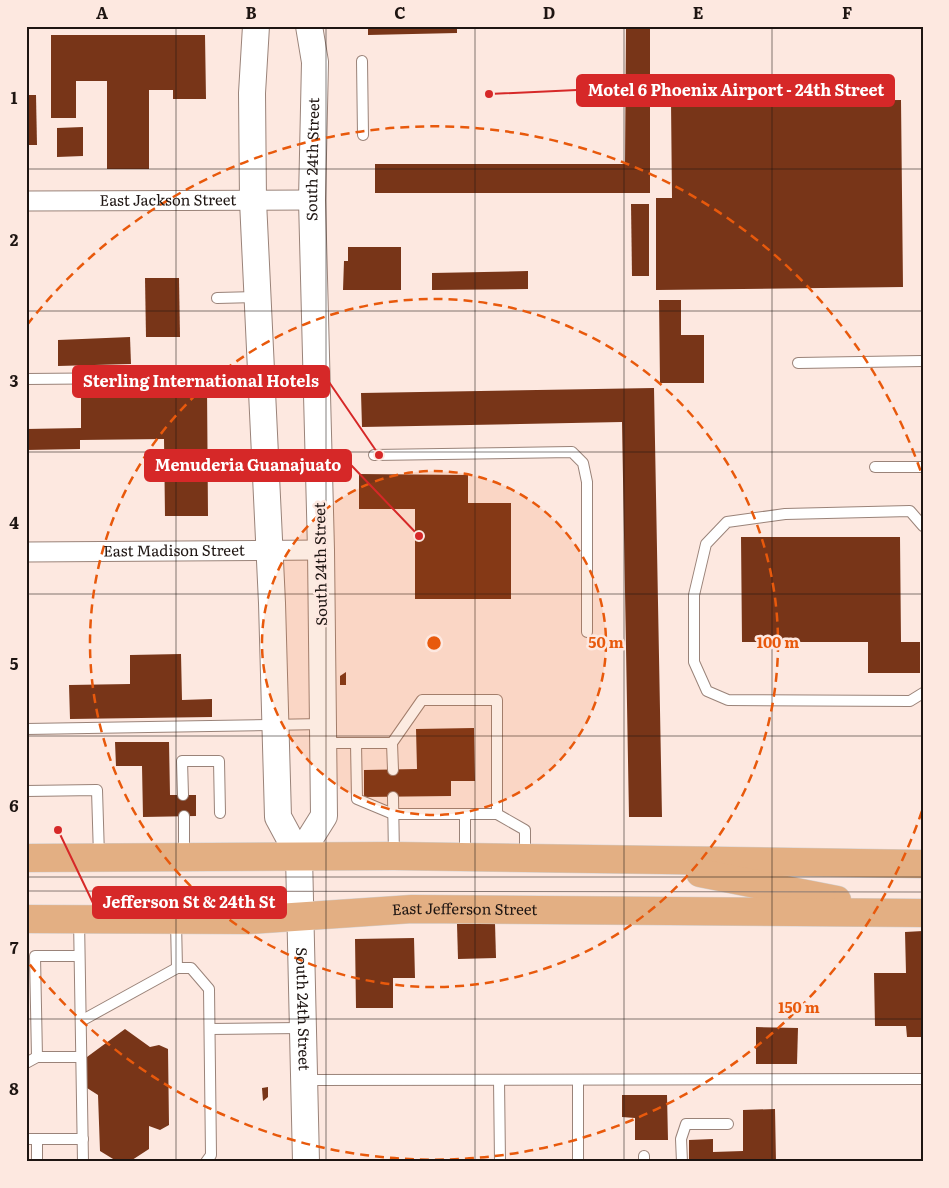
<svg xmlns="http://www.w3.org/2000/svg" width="949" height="1188" font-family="Literata,serif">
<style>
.building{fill:#783518}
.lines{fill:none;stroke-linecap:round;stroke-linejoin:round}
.lane-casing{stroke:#9a8379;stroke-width:12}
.street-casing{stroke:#9a8379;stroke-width:21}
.secondary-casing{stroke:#9a8379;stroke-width:28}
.primary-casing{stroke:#d2d0d0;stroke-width:29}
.lane{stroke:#fff;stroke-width:10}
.street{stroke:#fff;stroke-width:19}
.secondary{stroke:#fff;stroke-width:26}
.primary{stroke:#e3af83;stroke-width:28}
.tram{stroke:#897a75;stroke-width:1}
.grid{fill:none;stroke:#1e1512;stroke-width:1;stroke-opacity:0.55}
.ring{fill:none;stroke:#e8590c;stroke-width:2.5;stroke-dasharray:9 6}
.labels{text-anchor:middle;stroke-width:5;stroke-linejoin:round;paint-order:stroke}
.street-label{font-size:15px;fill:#1e1512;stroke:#fde8e0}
.centre{fill:#e8590c;stroke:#fde8e0;stroke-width:2.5}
.ring-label{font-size:15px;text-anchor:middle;font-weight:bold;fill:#e8590c;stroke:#fde8e0;stroke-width:5;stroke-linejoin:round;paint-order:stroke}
.leader{fill:none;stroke:#d62828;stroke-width:2}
.callout-dot{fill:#d62828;stroke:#fde8e0;stroke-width:2}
.callout{fill:#d62828;stroke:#d62828;stroke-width:2}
.callout-label{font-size:16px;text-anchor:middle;font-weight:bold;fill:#fff}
.neatline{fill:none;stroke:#1e1512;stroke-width:2}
.grid-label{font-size:16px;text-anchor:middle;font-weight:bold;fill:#1e1512}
</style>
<rect width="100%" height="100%" fill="#fde8e0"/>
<!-- building -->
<g class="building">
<path d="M368,26H457V33L368,35Z"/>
<path d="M626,26H650V193H375V164H625Z"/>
<path d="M51,35H205L206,99H173V90H149V169H107V81H76V118H51Z"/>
<path d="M26,95H36L37,145H26Z"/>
<path d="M901,100L903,287L656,290V198H672L671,102Z"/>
<path d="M83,127V156L57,157V128Z"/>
<path d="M631,204H649V276H632Z"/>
<path d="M348,247H401V290H343L344,261H348Z"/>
<path d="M528,271V289L432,290V273Z"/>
<path d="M145,278H179L180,337H146Z"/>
<path d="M659,300H681V335H704V383H660Z"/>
<path d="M130,337L131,364L58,366V340Z"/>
<path d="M207,387L208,516H165L164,439L80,440V449L26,450V429L81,428V388Z"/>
<path d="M654,388L662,817H629L622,422L362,427L361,393Z"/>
<path d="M359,474L468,475V503H511V599H415V509H359Z"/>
<path d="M741,537H900L901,642H920V673H868V642H742Z"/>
<path d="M181,654L182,700L212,699V717L70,719L69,685L130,684V655Z"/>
<path d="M346,672V685H340V676Z"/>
<path d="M474,728L475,781H451V796L364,797V770L417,769L416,729Z"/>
<path d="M115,742H169L170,795H196V816L143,817L142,766H116Z"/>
<path d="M495,923L496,958L458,959L457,924Z"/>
<path d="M923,931V1037H907L906,1026H875L874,973H906L905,932Z"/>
<path d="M414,938L415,978H393V1008H356L355,939Z"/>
<path d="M756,1027L798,1028L797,1064H756Z"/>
<path d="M125,1029L150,1047L159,1045L168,1049L169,1125L160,1130L149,1126V1149L129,1162H118L100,1151L98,1095L87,1088V1057Z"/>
<path d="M268,1087V1097L263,1101L262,1088Z"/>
<path d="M622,1095H667L668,1140H635V1118L622,1117Z"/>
<path d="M775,1109L776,1162H689V1140L713,1139V1152L743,1151V1110Z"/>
</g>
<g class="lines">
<!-- lane casing -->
<g class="lane-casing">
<g id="lane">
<path d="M362,61L363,135"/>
<path d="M217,298L256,297"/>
<path d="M798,363L923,361"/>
<path d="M26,379L260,377"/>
<path d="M374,455L572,452L583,463L587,482V632"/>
<path d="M875,467H923"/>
<path d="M923,526L910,511L785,514L727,522L706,544L694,595V662L707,691L728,700L910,701L923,693"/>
<path d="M26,729L323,724"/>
<path d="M323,743H392"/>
<path d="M356,743L357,799L393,814H465"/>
<path d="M393,770L392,743L422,700H497V814L525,830V857"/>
<path d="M26,791L97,790L99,856"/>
<path d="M183,795L182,761H219L220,813"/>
<path d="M393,797L394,856"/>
<path d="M184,816V856"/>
<path d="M465,856V814H497"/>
<path d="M79,919L83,1162"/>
<path d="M176,922L177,968"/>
<path d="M81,1021L177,968H191L209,989L211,1155L206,1162"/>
<path d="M210,1029L301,1028"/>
<path d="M37,1057L35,956H79"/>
<path d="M26,1063L37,1057H81"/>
<path d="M305,1080L923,1079"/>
<path d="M499,1080L500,1162"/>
<path d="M578,1080V1162"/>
<path d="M26,1139H83"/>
<path d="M37,1139V1162"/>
<path d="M644,1156V1162"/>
<path d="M682,1162L681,1139L686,1124H728"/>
</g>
</g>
<!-- street casing -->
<g class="street-casing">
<g id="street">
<path id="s1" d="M26,201L312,200"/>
<path id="s2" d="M26,552L321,550"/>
</g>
</g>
<!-- secondary casing -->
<g class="secondary-casing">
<g id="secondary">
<path id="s3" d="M256,26L252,93L253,201L272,603L278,817L299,856L306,1162"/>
<path id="s4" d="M299,856L324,816L321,550L312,200L315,62L309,26"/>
</g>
</g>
<!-- primary casing -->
<g class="primary-casing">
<g id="primary">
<path d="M26,858L394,856L923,864"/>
<path d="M700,873L837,900"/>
<path id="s5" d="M26,919L248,920L412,909L923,913"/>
</g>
</g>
<!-- lane -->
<use href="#lane" class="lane"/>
<!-- street -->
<use href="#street" class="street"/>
<!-- secondary -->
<use href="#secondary" class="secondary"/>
<!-- primary -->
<use href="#primary" class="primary"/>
<!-- tram -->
<path class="tram" d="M26,891L923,892"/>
</g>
<!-- grid -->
<path class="grid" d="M176,26V1162M326,26V1162M475,26V1162M624,26V1162M772,26V1162M26,169H923M26,311H923M26,452H923M26,594H923M26,736H923M26,877H923M26,1019H923"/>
<!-- distance rings -->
<circle cx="434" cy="643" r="172" fill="#e8590c" fill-opacity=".12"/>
<g class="ring">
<circle cx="434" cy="643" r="172"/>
<circle cx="434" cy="643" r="344"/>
<path d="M922 811A516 516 0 0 1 27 961M27 325A516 516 0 0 1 922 475"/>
</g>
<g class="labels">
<!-- street labels -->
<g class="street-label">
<text dy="5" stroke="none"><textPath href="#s4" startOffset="704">South 24th Street</textPath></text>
<text dy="5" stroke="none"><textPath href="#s1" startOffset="142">East Jackson Street</textPath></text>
<text dy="5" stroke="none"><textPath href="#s2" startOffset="148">East Madison Street</textPath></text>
<text transform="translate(321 564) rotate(-91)" y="5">South 24th Street</text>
<text dy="5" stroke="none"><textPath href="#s5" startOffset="439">East Jefferson Street</textPath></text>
<text dy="5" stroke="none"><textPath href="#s3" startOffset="989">South 24th Street</textPath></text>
</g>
</g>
<circle cx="434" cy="643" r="8" class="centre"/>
<g class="ring-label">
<text x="606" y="648">50 m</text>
<text x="778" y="648">100 m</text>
<text x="799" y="1013">150 m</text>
</g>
<!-- callouts -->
<path class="leader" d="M489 94L577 90M379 455L329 382M419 536L351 465M58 830L93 903"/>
<g class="callout-dot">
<circle cx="489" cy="94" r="5"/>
<circle cx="379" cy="455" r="5"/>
<circle cx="419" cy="536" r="5"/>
<circle cx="58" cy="830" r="5"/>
</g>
<g class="callout">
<rect x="577" y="75" width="317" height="31" rx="5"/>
<rect x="73" y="366" width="256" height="31" rx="5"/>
<rect x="145" y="450" width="206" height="31" rx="5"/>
<rect x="93" y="887" width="193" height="31" rx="5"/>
</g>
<g class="callout-label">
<text x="736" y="96">Motel 6 Phoenix Airport - 24th Street</text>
<text x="201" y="387">Sterling International Hotels</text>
<text x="248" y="471">Menuderia Guanajuato</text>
<text x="189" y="908">Jefferson St &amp; 24th St</text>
</g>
<!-- border -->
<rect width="949" height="1188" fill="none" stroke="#fde8e0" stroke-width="55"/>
<rect x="28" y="28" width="894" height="1132" class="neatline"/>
<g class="grid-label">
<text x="102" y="19">A</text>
<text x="251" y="19">B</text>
<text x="400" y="19">C</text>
<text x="549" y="19">D</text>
<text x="698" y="19">E</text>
<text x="847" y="19">F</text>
<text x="14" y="104">1</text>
<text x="14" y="246">2</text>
<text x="14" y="387">3</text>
<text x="14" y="529">4</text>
<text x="14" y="670">5</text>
<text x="14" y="812">6</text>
<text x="14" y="954">7</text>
<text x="14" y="1095">8</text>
</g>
</svg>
